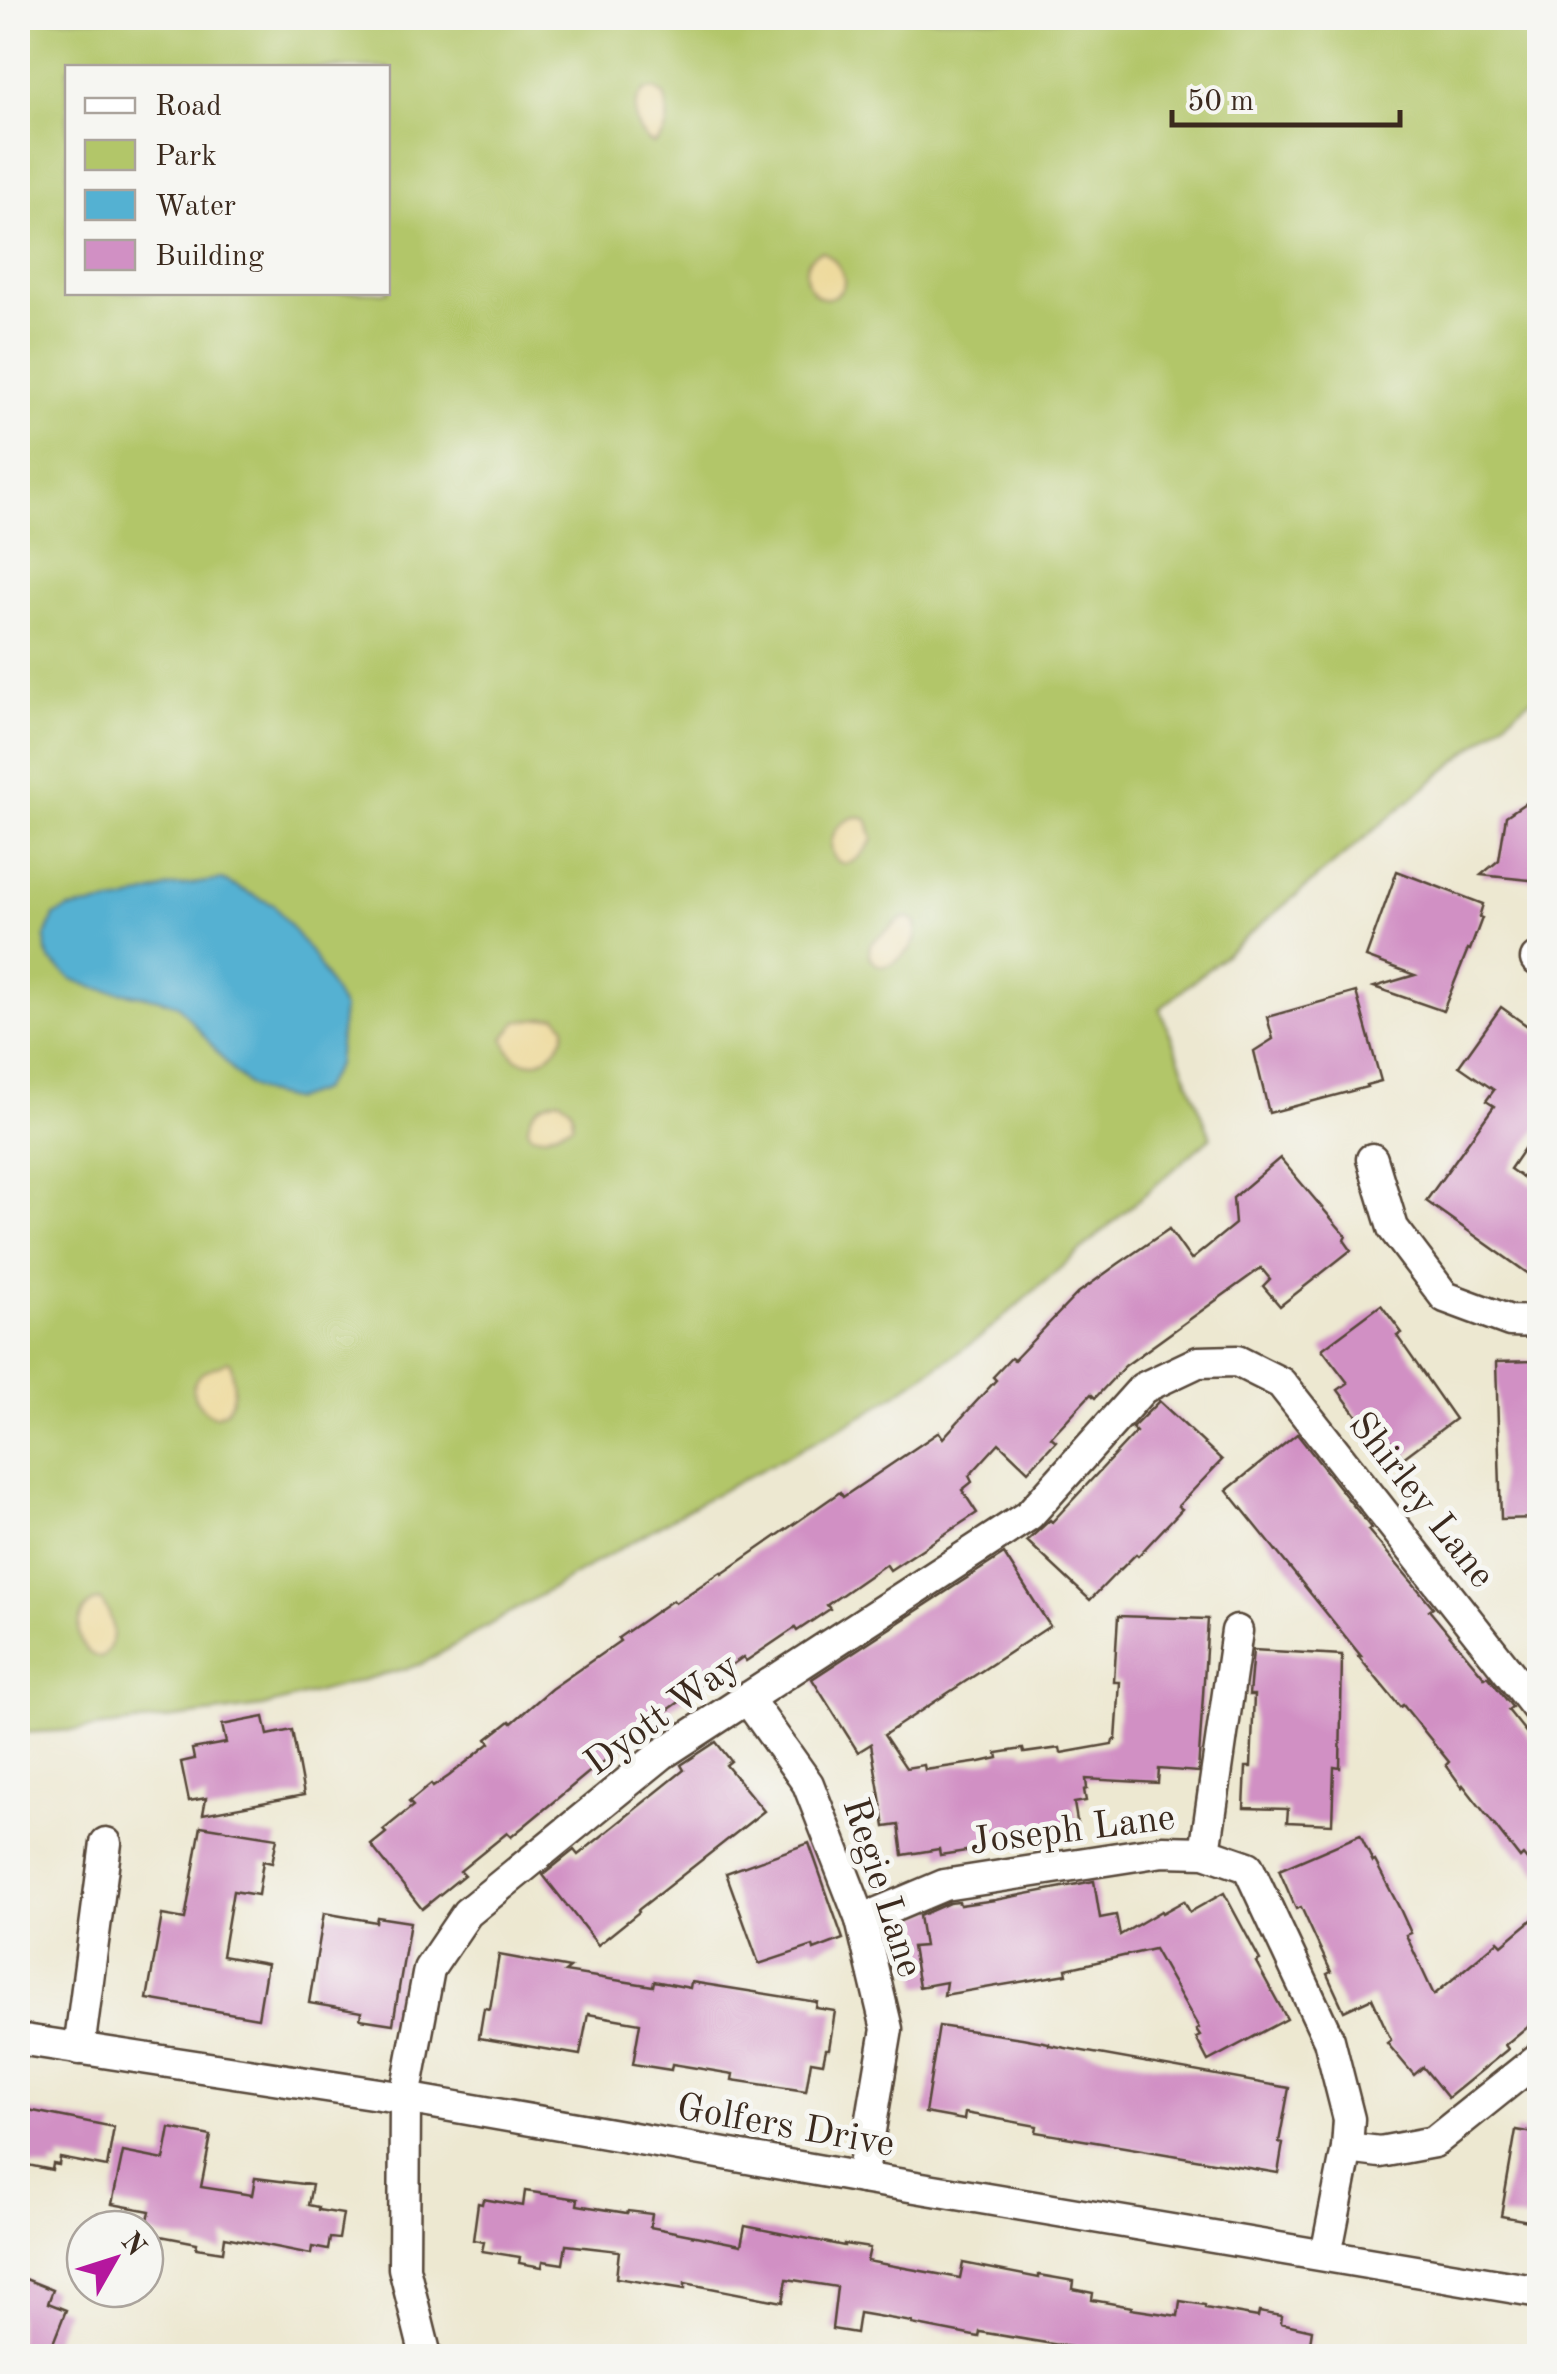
<svg xmlns="http://www.w3.org/2000/svg" width="1557" height="2374" font-family="'Old Standard TT',serif">
<style>
.green{fill:#b2c669;stroke:#767844;stroke-width:2.5;fill-rule:evenodd}
.sand{fill:#eeda9e;stroke:#94825e;stroke-width:2.5}
.water{fill:#54b1d2;stroke:#486e78;stroke-width:2.5}
.building{fill:#d190c4}
.lines{fill:none;stroke-linecap:round;stroke-linejoin:round}
.minor-casing{stroke:#564639;stroke-width:35}
.minor{stroke:#fff;stroke-width:30}
.labels{text-anchor:middle;stroke-width:10;stroke-linejoin:round;paint-order:stroke}
.street-label{font-size:38px;fill:#3b2a1e;stroke:#f6f6f2}
</style>
<rect width="100%" height="100%" fill="#f6f6f2"/>
<filter id="ink" filterUnits="userSpaceOnUse"><feTurbulence type="fractalNoise" baseFrequency=".01" numOctaves="2"/><feDisplacementMap in="SourceGraphic" scale="20" xChannelSelector="R" yChannelSelector="G"/><feConvolveMatrix kernelMatrix="1 2 1 2 8 2 1 2 1" color-interpolation-filters="sRGB"/></filter>
<filter id="wash" filterUnits="userSpaceOnUse"><feTurbulence type="fractalNoise" baseFrequency=".0048" numOctaves="4" result="noise"/><feDisplacementMap in="SourceGraphic" scale="40" xChannelSelector="R" yChannelSelector="G"/><feGaussianBlur stdDeviation="2.25" result="paint"/><feColorMatrix in="noise" values="0 0 0 0 0 0 0 0 0 0 0 0 0 0 0 0 0 1.4 0 .05"/><feComposite in="paint" operator="in"/></filter>
<g filter="url(#wash)">
<rect width="100%" height="100%" fill="#ede8d1"/>
<!-- green -->
<path class="green" d="M18,18H1539V692L1160,1009L1211,1137L982,1336L866,1414L693,1506L422,1664L262,1707L78,1730L18,1733ZM68,68H388V292H68Z"/>
<!-- sand -->
<g class="sand">
<path d="M654,89L664,95C669,111 671,136 653,144C634,133 629,107 644,91Z"/>
<path d="M822,251C837,259 856,284 834,296C810,309 791,260 822,251Z"/>
<path d="M855,817H863L868,821L873,840C868,846 864,854 857,859C830,879 817,828 855,817Z"/>
<path d="M908,917L916,923C916,927 917,937 915,941C911,951 893,967 882,966C875,965 873,960 869,955L870,944L900,920Z"/>
<path d="M557,1016L565,1026C566,1045 539,1072 518,1059C510,1055 507,1045 504,1038L518,1021Z"/>
<path d="M559,1099C572,1106 574,1110 572,1125L544,1136L532,1135L528,1129C528,1111 542,1102 559,1099Z"/>
<path d="M228,1361L231,1363C233,1382 238,1393 226,1411L215,1416C200,1410 185,1392 198,1377C205,1368 218,1367 228,1361Z"/>
<path d="M100,1600C115,1617 119,1642 101,1658C71,1652 71,1606 100,1600Z"/>
</g>
<!-- water -->
<path class="water" d="M222,880L274,905L315,958L343,1009L337,1065L321,1090L294,1100L264,1093L250,1086L235,1073L178,1005L155,998L95,988L72,979L51,961L46,951L45,938L54,916L68,909L125,901L169,887Z"/>
<g id="blocks">
<!-- building -->
<g class="building">
<path d="M1540,793V881L1481,875L1499,860L1506,816Z"/>
<path d="M1397,871L1483,904L1479,917L1482,918L1470,950L1468,949L1443,1011L1374,987L1415,975L1366,957Z"/>
<path d="M1356,992L1381,1081L1366,1085L1367,1087L1269,1113L1254,1051L1273,1039L1267,1017Z"/>
<path d="M1501,1007L1540,1035V1125L1510,1169L1540,1190V1282L1426,1201L1494,1106L1486,1101L1494,1090L1459,1066Z"/>
<path d="M1280,1158L1346,1236L1344,1240L1351,1250L1280,1306L1263,1286L1270,1279L1261,1268L1125,1366L1095,1398L1091,1394L1051,1437L1056,1441L1028,1471L999,1443L969,1476L972,1482L962,1490L977,1513L890,1570L886,1564L827,1605L830,1609L797,1631L795,1628L746,1661L743,1657L634,1734L637,1738L588,1773L511,1837L507,1833L460,1871L464,1875L422,1909L371,1845L386,1833L383,1830L413,1806L409,1802L431,1784L433,1787L449,1776L490,1743L487,1739L510,1721L512,1723L551,1689L620,1641L618,1638L657,1611L673,1600L675,1603L721,1572L722,1574L840,1492L843,1497L939,1432L943,1438L996,1380L993,1377L1011,1358L1014,1360L1078,1293L1118,1264L1169,1229L1191,1260L1235,1224L1233,1198Z"/>
<path d="M1381,1305L1402,1333L1397,1336L1455,1419L1403,1458L1383,1431L1373,1437L1338,1390L1348,1383L1322,1349Z"/>
<path d="M1540,1361V1518L1501,1519L1496,1362Z"/>
<path d="M1159,1401L1222,1460L1178,1506L1182,1509L1138,1556L1136,1554L1120,1570L1121,1568L1090,1600L1027,1541L1050,1520L1052,1522L1136,1432L1132,1428Z"/>
<path d="M1297,1434L1371,1528L1368,1530L1433,1607L1429,1610L1485,1678L1488,1676L1512,1707L1508,1710L1540,1750V1876L1523,1855L1520,1858L1463,1785L1462,1787L1446,1765L1449,1762L1403,1705L1400,1707L1358,1656H1361L1227,1490Z"/>
<path d="M1004,1554L1050,1626L884,1735L906,1768L924,1765L925,1770L980,1762L998,1758L997,1753L1023,1749L1024,1753L1060,1748L1061,1753L1112,1744L1113,1740H1116L1120,1682H1114L1118,1616L1208,1619L1198,1772L1159,1769L1158,1783L1086,1779L1087,1789L1084,1790L1086,1801L1074,1803L1079,1833L1039,1839L1038,1834L978,1843L979,1849L940,1855L939,1849L903,1855L899,1825L885,1827L871,1744L858,1752L812,1679Z"/>
<path d="M1253,1650L1342,1655L1340,1768L1334,1767L1332,1824L1287,1822L1288,1809L1244,1808L1246,1767H1251L1254,1695H1249Z"/>
<path d="M264,1717L268,1735L292,1730L304,1795L203,1814L206,1798L189,1801L181,1762L194,1759L192,1749L226,1743L222,1725Z"/>
<path d="M716,1742L731,1761L726,1765L764,1811L638,1910L639,1912L598,1945L543,1875L574,1850L578,1855L684,1770L681,1765Z"/>
<path d="M201,1826L277,1838L272,1863L263,1861L258,1895L233,1891L222,1956L267,1964L258,2018L147,1999L162,1915L185,1919Z"/>
<path d="M1360,1835L1373,1862L1375,1861L1400,1909L1411,1933L1406,1935L1434,1995L1498,1941L1502,1945L1540,1913V2016L1505,2045L1508,2049L1448,2098L1423,2067L1414,2075L1387,2043L1391,2040L1372,1998L1344,2011L1327,1974L1331,1972L1301,1907L1296,1909L1279,1870Z"/>
<path d="M809,1843L843,1939L814,1950L813,1946L759,1964L726,1873Z"/>
<path d="M1094,1881L1100,1918L1116,1915L1120,1935L1161,1911L1162,1913L1184,1901L1190,1912L1224,1893L1260,1960L1256,1962L1287,2019L1208,2061L1196,2038L1200,2036L1196,2030L1199,2028L1154,1949L1066,1969L1067,1974L944,1995L946,1982L919,1987L912,1947L924,1946L919,1916L949,1903L959,1902L960,1905L995,1900Z"/>
<path d="M324,1913L376,1922L377,1917L410,1922L393,2024L360,2019L361,2012L309,2003Z"/>
<path d="M499,1955L570,1968L565,1972L653,1986L654,1981L690,1988L691,1982L817,2002L816,2008L835,2011L829,2049H826L823,2063L811,2061L806,2091L732,2080L733,2074L672,2064L671,2070L633,2064L640,2023L588,2014L580,2055L479,2038L484,2008L490,2009Z"/>
<path d="M939,2026L1022,2038L1049,2043V2045L1289,2088L1279,2142L1283,2143L1278,2173L1036,2132L1037,2126L965,2113L964,2120L925,2113Z"/>
<path d="M18,2108L114,2127L107,2167L60,2158L59,2165L53,2164L52,2170L18,2163Z"/>
<path d="M170,2128L211,2136L201,2187L252,2195L255,2178L312,2185L308,2205L318,2207V2210L343,2214L339,2239L330,2238L328,2250L312,2247L311,2254L225,2237L223,2252L196,2248L197,2243L145,2233L150,2211L112,2204L123,2152L164,2160Z"/>
<path d="M1516,2130L1540,2134V2223L1501,2216Z"/>
<path d="M525,2191L578,2199L577,2205L627,2213L628,2211L652,2214L650,2227L741,2245L745,2226L844,2246V2244L870,2248L867,2261L960,2278L963,2263L1039,2278V2275L1074,2281L1073,2289L1093,2293L1092,2300L1132,2307L1131,2309L1178,2316L1180,2301L1205,2305V2308L1258,2317L1259,2312L1282,2316L1281,2323L1312,2330L1308,2356H1125L980,2332L979,2337L912,2324V2322L859,2313L856,2333L832,2329L837,2287L787,2279L783,2302L685,2283V2289L616,2278L619,2251L566,2245L563,2264L543,2261L542,2267L519,2263L520,2257L482,2251L484,2242L473,2240L478,2203L482,2204L483,2199L523,2206Z"/>
<path d="M18,2276L53,2290L48,2303L66,2310L48,2356H18Z"/>
</g>
</g>
</g>
<g filter="url(#ink)">
<use href="#blocks" fill-opacity="0" stroke="#564639" stroke-width="2.5"/>
<g class="lines">
<!-- minor casing -->
<g class="minor-casing">
<g id="minor">
<path d="M1536,959L1540,962"/>
<path d="M1372,1159L1393,1228L1445,1297L1510,1321L1540,1322"/>
<path d="M747,1698L808,1784L861,1920L887,2029L862,2178"/>
<path d="M1205,1852L1237,1631"/>
<path d="M861,1920L944,1885L1163,1851L1205,1852L1248,1867L1329,2040L1349,2119L1347,2148L1326,2255"/>
<path d="M18,2039L405,2098L862,2178L1540,2292"/>
<path d="M79,2049L106,1843"/>
<path d="M1347,2148L1380,2152L1434,2142L1540,2057"/>
<path d="M426,2356L404,2268L405,2098L429,1969L467,1913L662,1754L1029,1515L1143,1388L1198,1362L1237,1361L1281,1383L1540,1712"/>
</g>
</g>
<!-- minor -->
<use href="#minor" class="minor"/>
</g>
</g>
<g class="labels">
<!-- street labels -->
<g class="street-label">
<text transform="translate(1423 1499) rotate(52)" y="13">Shirley Lane</text>
<text transform="translate(661 1713) rotate(-36)" y="13">Dyott Way</text>
<text transform="translate(1072 1828) rotate(-7)" y="13">Joseph Lane</text>
<text transform="translate(884 1887) rotate(72)" y="13">Regie Lane</text>
<text transform="translate(786 2124) rotate(10)" y="13">Golfers Drive</text>
</g>
</g>
<!-- margin -->
<rect width="1557" height="2374" fill="none" stroke="#f6f6f2" stroke-width="60"/>
<!-- legend -->
<rect x="65" y="65" width="325" height="230" fill="#f6f6f2" stroke="#aba49d" stroke-width="2.5"/>
<rect x="85" y="98" width="50" height="15" fill="#ffffff" stroke="#aba49d" stroke-width="2.5"/>
<text x="155" y="115" font-size="30" fill="#3b2a1e">Road</text>
<rect x="85" y="140" width="50" height="30" fill="#b2c669" stroke="#aba49d" stroke-width="2.5"/>
<text x="155" y="165" font-size="30" fill="#3b2a1e">Park</text>
<rect x="85" y="190" width="50" height="30" fill="#54b1d2" stroke="#aba49d" stroke-width="2.5"/>
<text x="155" y="215" font-size="30" fill="#3b2a1e">Water</text>
<rect x="85" y="240" width="50" height="30" fill="#d190c4" stroke="#aba49d" stroke-width="2.5"/>
<text x="155" y="265" font-size="30" fill="#3b2a1e">Building</text>
<!-- north arrow -->
<g transform="translate(115 2259) rotate(51)"><circle r="48" fill="#f6f6f2" stroke="#aba49d" stroke-width="2.5"/>
<path d="M0-8L18 38L0 25L-18 38Z" fill="#b5179e"/>
<text y="-15" font-size="28" font-weight="bold" text-anchor="middle" fill="#3b2a1e">N</text>
</g>
<!-- scale -->
<path d="M1172 110v15h228v-15" fill="none" stroke="#3b2a1e" stroke-width="5"/>
<text x="1187" y="110" font-size="30" fill="#3b2a1e" stroke="#f6f6f2" stroke-width="8" paint-order="stroke">50 m</text>
</svg>
